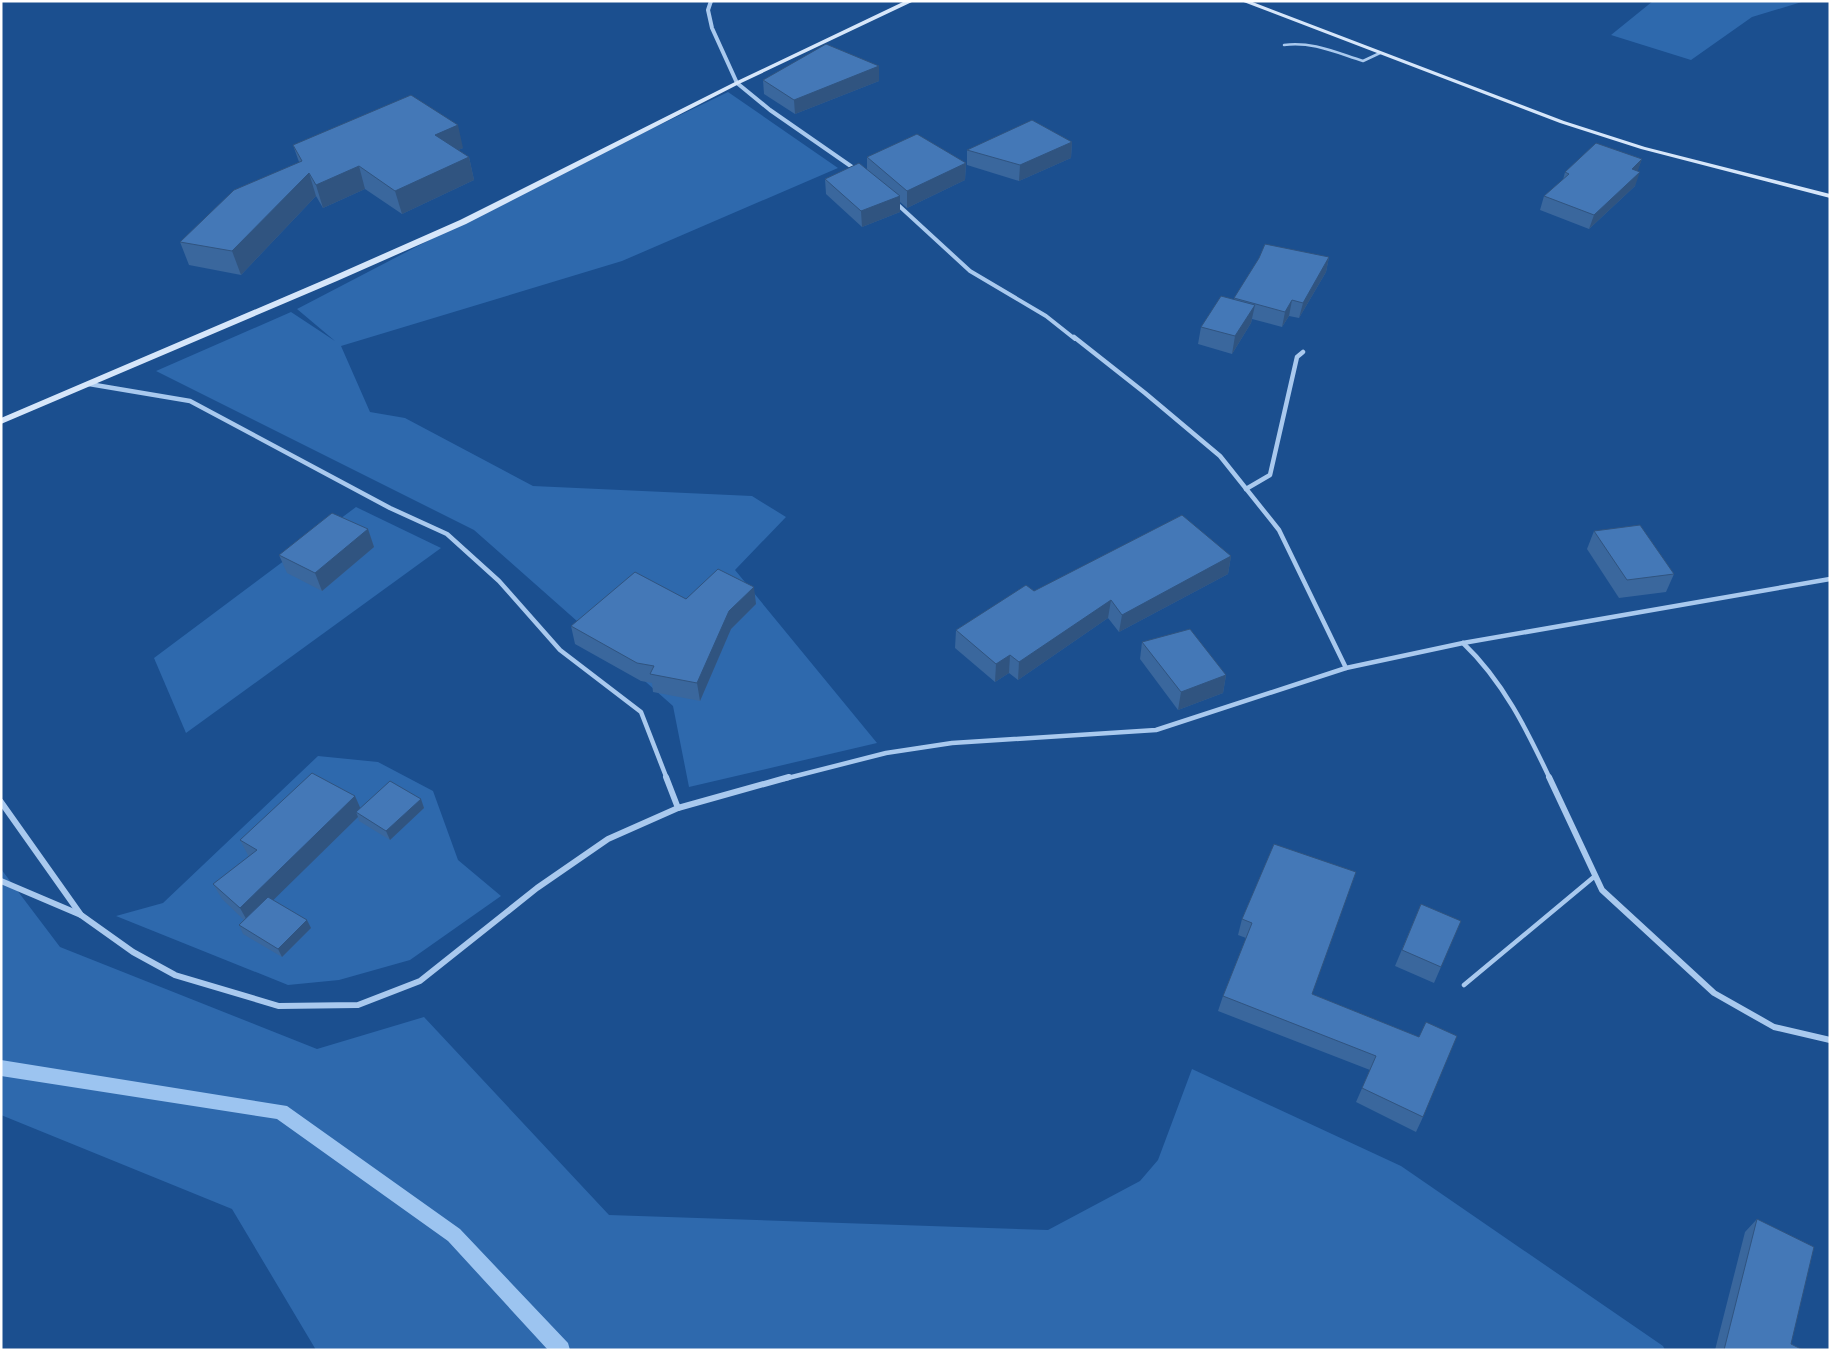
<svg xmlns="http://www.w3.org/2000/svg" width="1831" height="1351" font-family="Helvetica,sans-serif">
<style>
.green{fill:#2e69ad}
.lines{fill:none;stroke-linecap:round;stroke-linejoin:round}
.stream{fill:#9cc4f0;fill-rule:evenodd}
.lane-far1{stroke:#a9c9ee;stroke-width:2.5}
.lane{stroke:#a9c9ee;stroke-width:4.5}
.street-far2{stroke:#a9c9ee;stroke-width:4}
.street-far1{stroke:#a9c9ee;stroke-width:4.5}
.street{stroke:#a9c9ee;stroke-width:6}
.secondary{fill:#d6e6fa;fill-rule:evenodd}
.wall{fill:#3a679d}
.shaded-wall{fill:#305480}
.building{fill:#4478b7;stroke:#305480}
</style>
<rect width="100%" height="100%" fill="#1b4f8f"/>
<!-- green -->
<g class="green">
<path d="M1653,1H1805L1752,17L1691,60L1611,35Z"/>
<path d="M728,92L838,168L622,261L341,346L370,412L405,418L533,486L752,496L786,517L735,570L877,743L689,787L673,706L474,530L156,371L291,312L335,341L297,309L533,186Z"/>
<path d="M356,507L441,548L186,733L154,658Z"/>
<path d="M318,756L378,762L433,791L458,860L501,896L410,960L339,980L288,985L116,916L163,903Z"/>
<path d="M1,869L60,947L317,1049L424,1017L609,1215L1048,1230L1140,1181L1158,1160L1192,1069L1401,1166L1663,1346L1665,1350H316L232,1209L1,1115Z"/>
</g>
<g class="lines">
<!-- stream -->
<path class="stream" d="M1,1060L287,1106L460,1229L568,1343L570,1350H548L448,1241L277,1119L1,1076Z"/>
<!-- lane-far1 -->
<path class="lane-far1" d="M1284,45C1312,41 1337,53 1363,61L1380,53"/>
<!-- lane -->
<path class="lane" d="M1464,985L1595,876"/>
<!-- street-far2 -->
<g class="street-far2">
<path d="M711,1L708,10L712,28L737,83L770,110L855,169"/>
<path d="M896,203L970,271L1046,316L1075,339"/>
</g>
<!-- street-far1 -->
<g class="street-far1">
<path d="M1074,337L1145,393L1220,456L1279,530L1346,668"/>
<path d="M89,384L190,401L390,508L447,534L499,581L560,650L641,712L667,779"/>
<path d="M1246,489L1270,475L1297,357L1303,352"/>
<path d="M1463,643C1503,681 1527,730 1550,779"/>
<path d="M784,779L886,753L952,743L1156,730L1346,668L1463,643L1830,579"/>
</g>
<!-- street -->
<g class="street">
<path d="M666,777L678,808"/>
<path d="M1549,777L1602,890L1714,993L1774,1027L1830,1040"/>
<path d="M1,802L81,915L133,952L175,975L279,1006L358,1005L420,981L537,888L608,839L678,808L789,777"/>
<path d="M1,881L81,915"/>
</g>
<!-- secondary -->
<g class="secondary">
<path d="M905,1H914L739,84L466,224L337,281L1,424V418L331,277L460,220L735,82Z"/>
<path d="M1241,1H1250L1564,121L1645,147L1830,194V198L1641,149L1560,123Z"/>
</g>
</g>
<!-- wall -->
<g class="wall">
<path d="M879,66V81L795,114L764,94L763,80Z"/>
<path d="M1072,142L1071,158L1019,181L967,165V150Z"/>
<path d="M293,145L463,148L458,150L469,157L474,180L402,214L365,189L323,208L316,196L241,275L189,265L180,242L299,162Z"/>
<path d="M867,157L966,163L965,180L907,208L900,202V212L862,227L826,194L825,179L867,170Z"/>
<path d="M1642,159L1637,171L1635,186L1589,229L1540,210L1544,196L1563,180L1565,172Z"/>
<path d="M1329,257L1326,272L1299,318L1289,316L1282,327L1252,319L1251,323L1232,354L1198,344L1201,327L1234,299V298Z"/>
<path d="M368,529L374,547L322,591L287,573L279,555Z"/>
<path d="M1594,531L1674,574L1666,592L1619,598L1587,549Z"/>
<path d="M1231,556L1228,574L1119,632L1108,618L1018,680L1009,673L995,682L955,648L956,630L1034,591Z"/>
<path d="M686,599L756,604L731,629L700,701L653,692L652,683L641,681L575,644L571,626Z"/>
<path d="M1142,642L1226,675L1223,693L1178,710L1140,659Z"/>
<path d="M355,796L360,808L421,799L424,808L390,840L359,821L358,817L273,900L311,928L282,957L243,934L239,925L244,920L222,899L213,884L249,857L240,840Z"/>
<path d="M1274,844L1312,994L1419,1037L1423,1117L1416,1132L1356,1102L1370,1070L1218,1011L1223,996L1246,938L1238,935L1242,919Z"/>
<path d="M1421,904L1441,967L1434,983L1395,966Z"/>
<path d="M1757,1219L1791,1344L1803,1350H1715L1745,1232Z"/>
</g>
<!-- shaded-wall -->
<g class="shaded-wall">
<path d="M879,66V81L795,114L794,100Z"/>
<path d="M458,125L463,148L440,158L435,135Z"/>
<path d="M1072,142L1071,158L1019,181L1020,165Z"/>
<path d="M469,157L474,180L402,214L395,191Z"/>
<path d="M1642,159L1637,173L1632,169Z"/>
<path d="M966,163L965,180L907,208V191Z"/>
<path d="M359,166L365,189L323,208L316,185Z"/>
<path d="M1640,172L1635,186L1589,229L1594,215Z"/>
<path d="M309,173L316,196L241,275L232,251Z"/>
<path d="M900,196V212L862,227L861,211Z"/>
<path d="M1329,257L1326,272L1299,318L1303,303Z"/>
<path d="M1292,300L1289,316L1282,327L1285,312Z"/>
<path d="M1255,305L1251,323L1232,354L1235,336Z"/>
<path d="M368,529L374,547L322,591L315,573Z"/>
<path d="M1231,556L1228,574L1119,632L1122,615Z"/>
<path d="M754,587L756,604L731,629L700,701L697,683L729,611Z"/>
<path d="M1111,600L1108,618L1018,680L1019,662Z"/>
<path d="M1010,655L1009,673L995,682L996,664Z"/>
<path d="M1226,675L1223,693L1178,710L1181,692Z"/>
<path d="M355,796L362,812H356L358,817L249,924L240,908Z"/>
<path d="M421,799L424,808L390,840L386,831Z"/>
<path d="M307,920L311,928L282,957L278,949Z"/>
</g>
<!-- building -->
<g class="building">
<path d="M826,44L879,66L794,100L763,80Z"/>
<path d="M411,95L458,125L435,135L469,157L395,191L359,166L316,185L309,173L232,251L180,242L234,190L302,161L293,145Z"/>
<path d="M1032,120L1072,142L1020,165L967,150Z"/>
<path d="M917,134L966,163L907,191L867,157Z"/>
<path d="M1596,143L1642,159L1632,169L1640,172L1594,215L1544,196L1569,174L1565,172Z"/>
<path d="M859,163L900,196L861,211L825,179Z"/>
<path d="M1265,244L1329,257L1303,303L1292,300L1285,312L1234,298L1259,258Z"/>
<path d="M1221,296L1255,305L1235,336L1201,327Z"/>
<path d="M332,513L368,529L315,573L279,555Z"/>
<path d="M1182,515L1231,556L1122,615L1111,600L1019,662L1010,655L996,664L956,630L1026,585L1034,591Z"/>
<path d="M1640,525L1674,574L1627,580L1594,531Z"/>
<path d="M718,569L754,587L729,611L697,683L650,674L654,666L637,663L571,626L635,572L686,599Z"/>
<path d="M1190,629L1226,675L1181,692L1142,642Z"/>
<path d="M312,773L355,796L240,908L213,884L257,850L240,840Z"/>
<path d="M390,781L421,799L386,831L356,812Z"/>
<path d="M1274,844L1356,872L1312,994L1419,1037L1426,1022L1457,1036L1423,1117L1362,1088L1376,1056L1223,996L1252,923L1242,919Z"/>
<path d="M268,897L307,920L278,949L239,925Z"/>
<path d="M1421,904L1461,921L1441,967L1402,950Z"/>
<path d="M1757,1219L1814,1247L1791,1344L1803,1350H1724Z"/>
</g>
<!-- border -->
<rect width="1831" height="1351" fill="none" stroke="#ffffff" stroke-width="5"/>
</svg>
